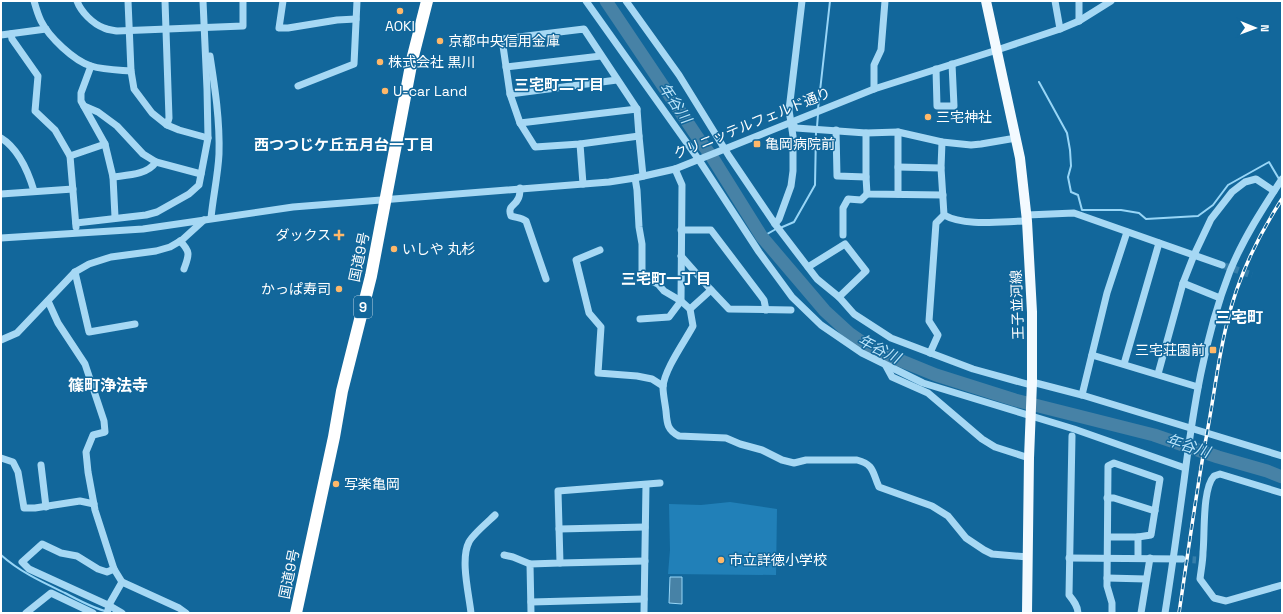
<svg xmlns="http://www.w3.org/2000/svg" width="1283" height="614" font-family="'Space Grotesk','Noto Sans JP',sans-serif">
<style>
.green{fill:#2180b8}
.water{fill:#4782a6;stroke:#98d6f7}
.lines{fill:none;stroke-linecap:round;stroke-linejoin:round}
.stream{stroke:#98d6f7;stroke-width:2}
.river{stroke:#4782a6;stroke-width:13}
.minor-tunnel{stroke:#367eaa;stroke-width:7;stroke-dasharray:7 3.5;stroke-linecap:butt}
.minor{stroke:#a6d8f4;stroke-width:7}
.major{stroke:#f3faff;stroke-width:10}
.highway{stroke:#fff;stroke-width:12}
.rail-casing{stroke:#fff;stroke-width:3.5}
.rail{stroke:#12679b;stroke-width:2;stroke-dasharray:6;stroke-linecap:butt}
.poi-dot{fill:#ffb869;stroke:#12679b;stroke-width:1.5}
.labels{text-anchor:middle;stroke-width:3;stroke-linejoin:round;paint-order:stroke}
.shield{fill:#12679b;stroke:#b8d1e1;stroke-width:1}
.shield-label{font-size:13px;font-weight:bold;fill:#fff}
.poi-label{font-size:14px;fill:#fff;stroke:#12679b;text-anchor:start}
.street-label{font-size:14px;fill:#fff;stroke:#12679b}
.neighbourhood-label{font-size:15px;font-weight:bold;fill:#fff;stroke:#12679b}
.water-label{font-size:15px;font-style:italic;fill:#bbe4fa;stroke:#12679b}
.quarter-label{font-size:16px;font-weight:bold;fill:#fff;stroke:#12679b}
</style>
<rect width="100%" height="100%" fill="#12679b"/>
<!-- green -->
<path class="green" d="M730,502L777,509L776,575L668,574L670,550L669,504L701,505Z"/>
<!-- water -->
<path class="water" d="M670,577H682V604L669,603Z"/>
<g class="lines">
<!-- stream -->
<g class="stream">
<path d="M1039,82L1067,133L1070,150L1071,166L1068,177L1071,192L1078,195L1082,210H1121L1139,213L1146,219L1198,216L1213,205L1228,185L1269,162L1279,179"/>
<path d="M818,109L830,1"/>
<path d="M817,127L818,114"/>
<path d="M780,228L794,222L815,185L816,132"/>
<path d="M762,237L776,229"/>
<path d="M1,555C20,572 42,582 65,593C78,600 91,607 105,611"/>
</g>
<!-- river -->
<path class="river" d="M606,1L698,138L712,157L762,237L825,311L849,333L869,347L887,355L936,375L1015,400L1154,435L1218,457L1267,471L1282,477"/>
<!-- minor-tunnel -->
<g class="minor-tunnel">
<path d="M1222,265L1252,275"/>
<path d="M1182,559L1196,560"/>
</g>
<!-- minor -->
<g class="minor">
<path d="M34,1C36,8 38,15 41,21C49,37 74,61 91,66C104,70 118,70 131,71"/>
<path d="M77,1C81,12 93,24 104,28C108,30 113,30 117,31L243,26V1"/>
<path d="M128,1L131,71L134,89L152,113L167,125L179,130L208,138"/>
<path d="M165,1L169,118L167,125"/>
<path d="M283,1L279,28H288L337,20L356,19"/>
<path d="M586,1L699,160L759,252L792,297L821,325L862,353L923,383L1074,429L1185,468"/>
<path d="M626,1L679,75L729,156L775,224L817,279L839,297L854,314L891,338L973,369L1027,384L1032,382L1082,395L1282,456"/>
<path d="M1055,1L1060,29"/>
<path d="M1079,21V1"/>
<path d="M584,29L637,109L639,136L580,144L535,147L520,123L510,94L502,39Z"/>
<path d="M11,34L12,39L38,76L35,111L55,130L70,156L76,227"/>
<path d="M1,35L46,29"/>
<path d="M210,56C215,88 220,121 219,154C218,175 213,197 211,218"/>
<path d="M91,66L81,93V101L105,144L113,177L115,217"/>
<path d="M506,67L601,56"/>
<path d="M936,69L937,106H954L952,64"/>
<path d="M298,86L354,64L357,1"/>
<path d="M874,89V65L881,50L885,1"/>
<path d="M510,94L617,80"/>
<path d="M84,106L98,112L117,126L143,154L156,162L201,174"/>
<path d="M791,122L796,128L866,133L898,132L942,142L971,145L981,144L1016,138"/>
<path d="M520,123L637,109"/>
<path d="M836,130L837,176L866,177"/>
<path d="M898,132V194"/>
<path d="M866,133V177L867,194L943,195"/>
<path d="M639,136L643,176"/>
<path d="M1,138C19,149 28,171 34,191"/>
<path d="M580,144L583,184"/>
<path d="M70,156L105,144"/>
<path d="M898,167L941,168"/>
<path d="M113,177C128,175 147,175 156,162"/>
<path d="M635,178L637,190L639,227L642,244V276L658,284L664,291L681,301L690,309L693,326C685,341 664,370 663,387C663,394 665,403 666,411C667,423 667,430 679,436L726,438L740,444L762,450L782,460L794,463L806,460H857C875,465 872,472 879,487L932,506L948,516L966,538L984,550L992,554L1028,557"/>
<path d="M520,188C520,192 520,196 518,199C515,206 507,206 511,216C516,218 521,217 526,221L546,279"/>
<path d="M1,194L73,189"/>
<path d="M944,215C965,227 1004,221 1027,221"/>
<path d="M1027,215L1074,213L1222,265"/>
<path d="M76,223L146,215L157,212L189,194L199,185L208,138L207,89L203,1"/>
<path d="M775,224L779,219L791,186L793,171V136L789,110L802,1"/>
<path d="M681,230H711L764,300L766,310"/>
<path d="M843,235V208L848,199L861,200L867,194"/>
<path d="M1,238L143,229L293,207L609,182L635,178L675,169L874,89L997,50L1060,29L1079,21L1111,1"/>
<path d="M180,241C191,252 189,255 184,269"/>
<path d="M600,250L576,260L589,313L601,327L598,373L637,376L652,379L663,386"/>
<path d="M681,256L711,290L729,309L791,310"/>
<path d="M808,267L845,244L866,271L839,297"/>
<path d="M75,272L89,332L135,324"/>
<path d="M1183,283L1220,298"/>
<path d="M48,301L58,323L85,364L104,421L105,432L93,435L86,452L88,472L95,510L114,569L122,582L179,608L186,613"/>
<path d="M690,309L711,290"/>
<path d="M640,319L669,317L681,301L682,185L675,169"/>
<path d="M1,340L17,333L75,272L89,264L111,257L156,251L170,247L182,240L204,220"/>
<path d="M930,353L938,335L929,321L936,223L944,215L941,168L942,142"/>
<path d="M1092,355L1198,387"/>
<path d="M1124,364L1159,243"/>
<path d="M886,366L892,377L928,393L982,439L995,447L1029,458"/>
<path d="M1158,374L1183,283L1194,255L1211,219L1232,192L1245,182L1256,179L1274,191"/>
<path d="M1082,395L1107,293L1127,232"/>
<path d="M1072,436L1069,595C1073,600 1078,606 1078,613"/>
<path d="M1,458L13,462L18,472L24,508H35L80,501L94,504"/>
<path d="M41,465L46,507"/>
<path d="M1282,493L1220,474L1214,476C1202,489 1205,534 1203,552C1203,561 1201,570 1200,579L1214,598L1226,601L1282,585"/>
<path d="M1107,498H1114L1155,511"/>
<path d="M559,529L645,527"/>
<path d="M1108,537H1138V558"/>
<path d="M504,555L513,557L530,564"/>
<path d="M1069,558L1182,559"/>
<path d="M560,563L645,561"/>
<path d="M114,569L107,572L98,569L77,556L61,553L42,544L22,562L29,569L110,606L122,613"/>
<path d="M1107,578L1146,579"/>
<path d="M531,602L644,599"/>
<path d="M26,613L51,593L93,613"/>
<path d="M107,613L110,603L122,582"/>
<path d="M471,613C469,594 460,559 469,542C473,534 488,522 495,515"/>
<path d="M531,613L530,564L560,563L558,491L660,483"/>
<path d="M644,613L646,485"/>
<path d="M1112,613V603L1107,586L1108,466L1114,463L1160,479L1151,535L1138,537"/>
<path d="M1141,613L1150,558"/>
<path d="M1165,613C1172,569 1178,525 1184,481C1193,410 1204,338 1230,271C1243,239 1263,208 1282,179"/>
</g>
<!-- major -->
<path class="major" d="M986,1L1020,158L1027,221L1032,312V382L1029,458L1027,613"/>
<!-- highway -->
<path class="highway" d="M296,613L334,437L342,391L371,276L412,60L427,1"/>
<!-- rail casing -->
<g class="rail-casing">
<path id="rail" d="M1179,613C1188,553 1196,493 1207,433C1214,396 1218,359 1227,323C1237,280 1258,236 1282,199"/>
</g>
<!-- rail -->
<use href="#rail" class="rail"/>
</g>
<!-- markers -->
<g class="poi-dot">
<circle cx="400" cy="11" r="4"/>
<circle cx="440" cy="41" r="4"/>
<circle cx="380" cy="62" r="4"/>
<circle cx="385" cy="91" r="4"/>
<circle cx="928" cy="117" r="4"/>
<rect x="753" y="140" width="8" height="8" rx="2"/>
<path d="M337 229h4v4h4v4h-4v4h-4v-4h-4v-4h4z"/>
<circle cx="394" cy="249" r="4"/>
<circle cx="339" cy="289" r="4"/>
<rect x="1209" y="346" width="8" height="8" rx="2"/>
<circle cx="336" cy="484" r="4"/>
<circle cx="721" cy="560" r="4"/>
</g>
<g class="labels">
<!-- shield labels -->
<rect class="shield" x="354" y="296" width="18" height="22" rx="3"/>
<g class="shield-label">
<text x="363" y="312">9</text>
</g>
<!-- poi labels -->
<g class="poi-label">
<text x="400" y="31" text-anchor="middle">AOKI</text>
<text x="448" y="46">京都中央信用金庫</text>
<text x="388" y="67">株式会社 黒川</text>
<text x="393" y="96">U-car Land</text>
<text x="936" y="122">三宅神社</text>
<text x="765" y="149">亀岡病院前</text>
<text x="331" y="240" text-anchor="end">ダックス</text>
<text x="402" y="254">いしや 丸杉</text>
<text x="331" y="294" text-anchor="end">かっぱ寿司</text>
<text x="1205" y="355" text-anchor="end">三宅荘園前</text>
<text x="344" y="489">写楽亀岡</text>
<text x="729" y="565">市立詳徳小学校</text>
</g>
<!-- street labels -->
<g class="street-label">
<text transform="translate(752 123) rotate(-22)" y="5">クリニッテルフェルド通り</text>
<text transform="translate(359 257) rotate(-78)" y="5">国道9号</text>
<text transform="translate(1017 305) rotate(-92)" y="5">王子並河線</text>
<text transform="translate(289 574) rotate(-78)" y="5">国道9号</text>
</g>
<!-- neighbourhood labels -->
<g class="neighbourhood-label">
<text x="559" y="90">三宅町二丁目</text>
<text x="344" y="150">西つつじケ丘五月台一丁目</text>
<text x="666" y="284">三宅町一丁目</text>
</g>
<!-- water labels -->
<g class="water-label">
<text transform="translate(675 103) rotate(56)" y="5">年谷川</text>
<text transform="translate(879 349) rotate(27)" y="5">年谷川</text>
<text transform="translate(1188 446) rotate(18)" y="5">年谷川</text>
</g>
<!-- quarter labels -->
<g class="quarter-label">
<text x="1239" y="323">三宅町</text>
<text x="108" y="391">篠町浄法寺</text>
</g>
</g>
<!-- border -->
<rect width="1283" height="614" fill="none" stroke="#ffffff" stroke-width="4"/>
<!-- north arrow -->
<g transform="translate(1255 28) rotate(91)" stroke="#12679b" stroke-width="3" paint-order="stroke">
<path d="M0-3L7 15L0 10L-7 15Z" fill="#ffffff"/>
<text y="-6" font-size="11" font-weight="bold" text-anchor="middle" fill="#ffffff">N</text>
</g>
</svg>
